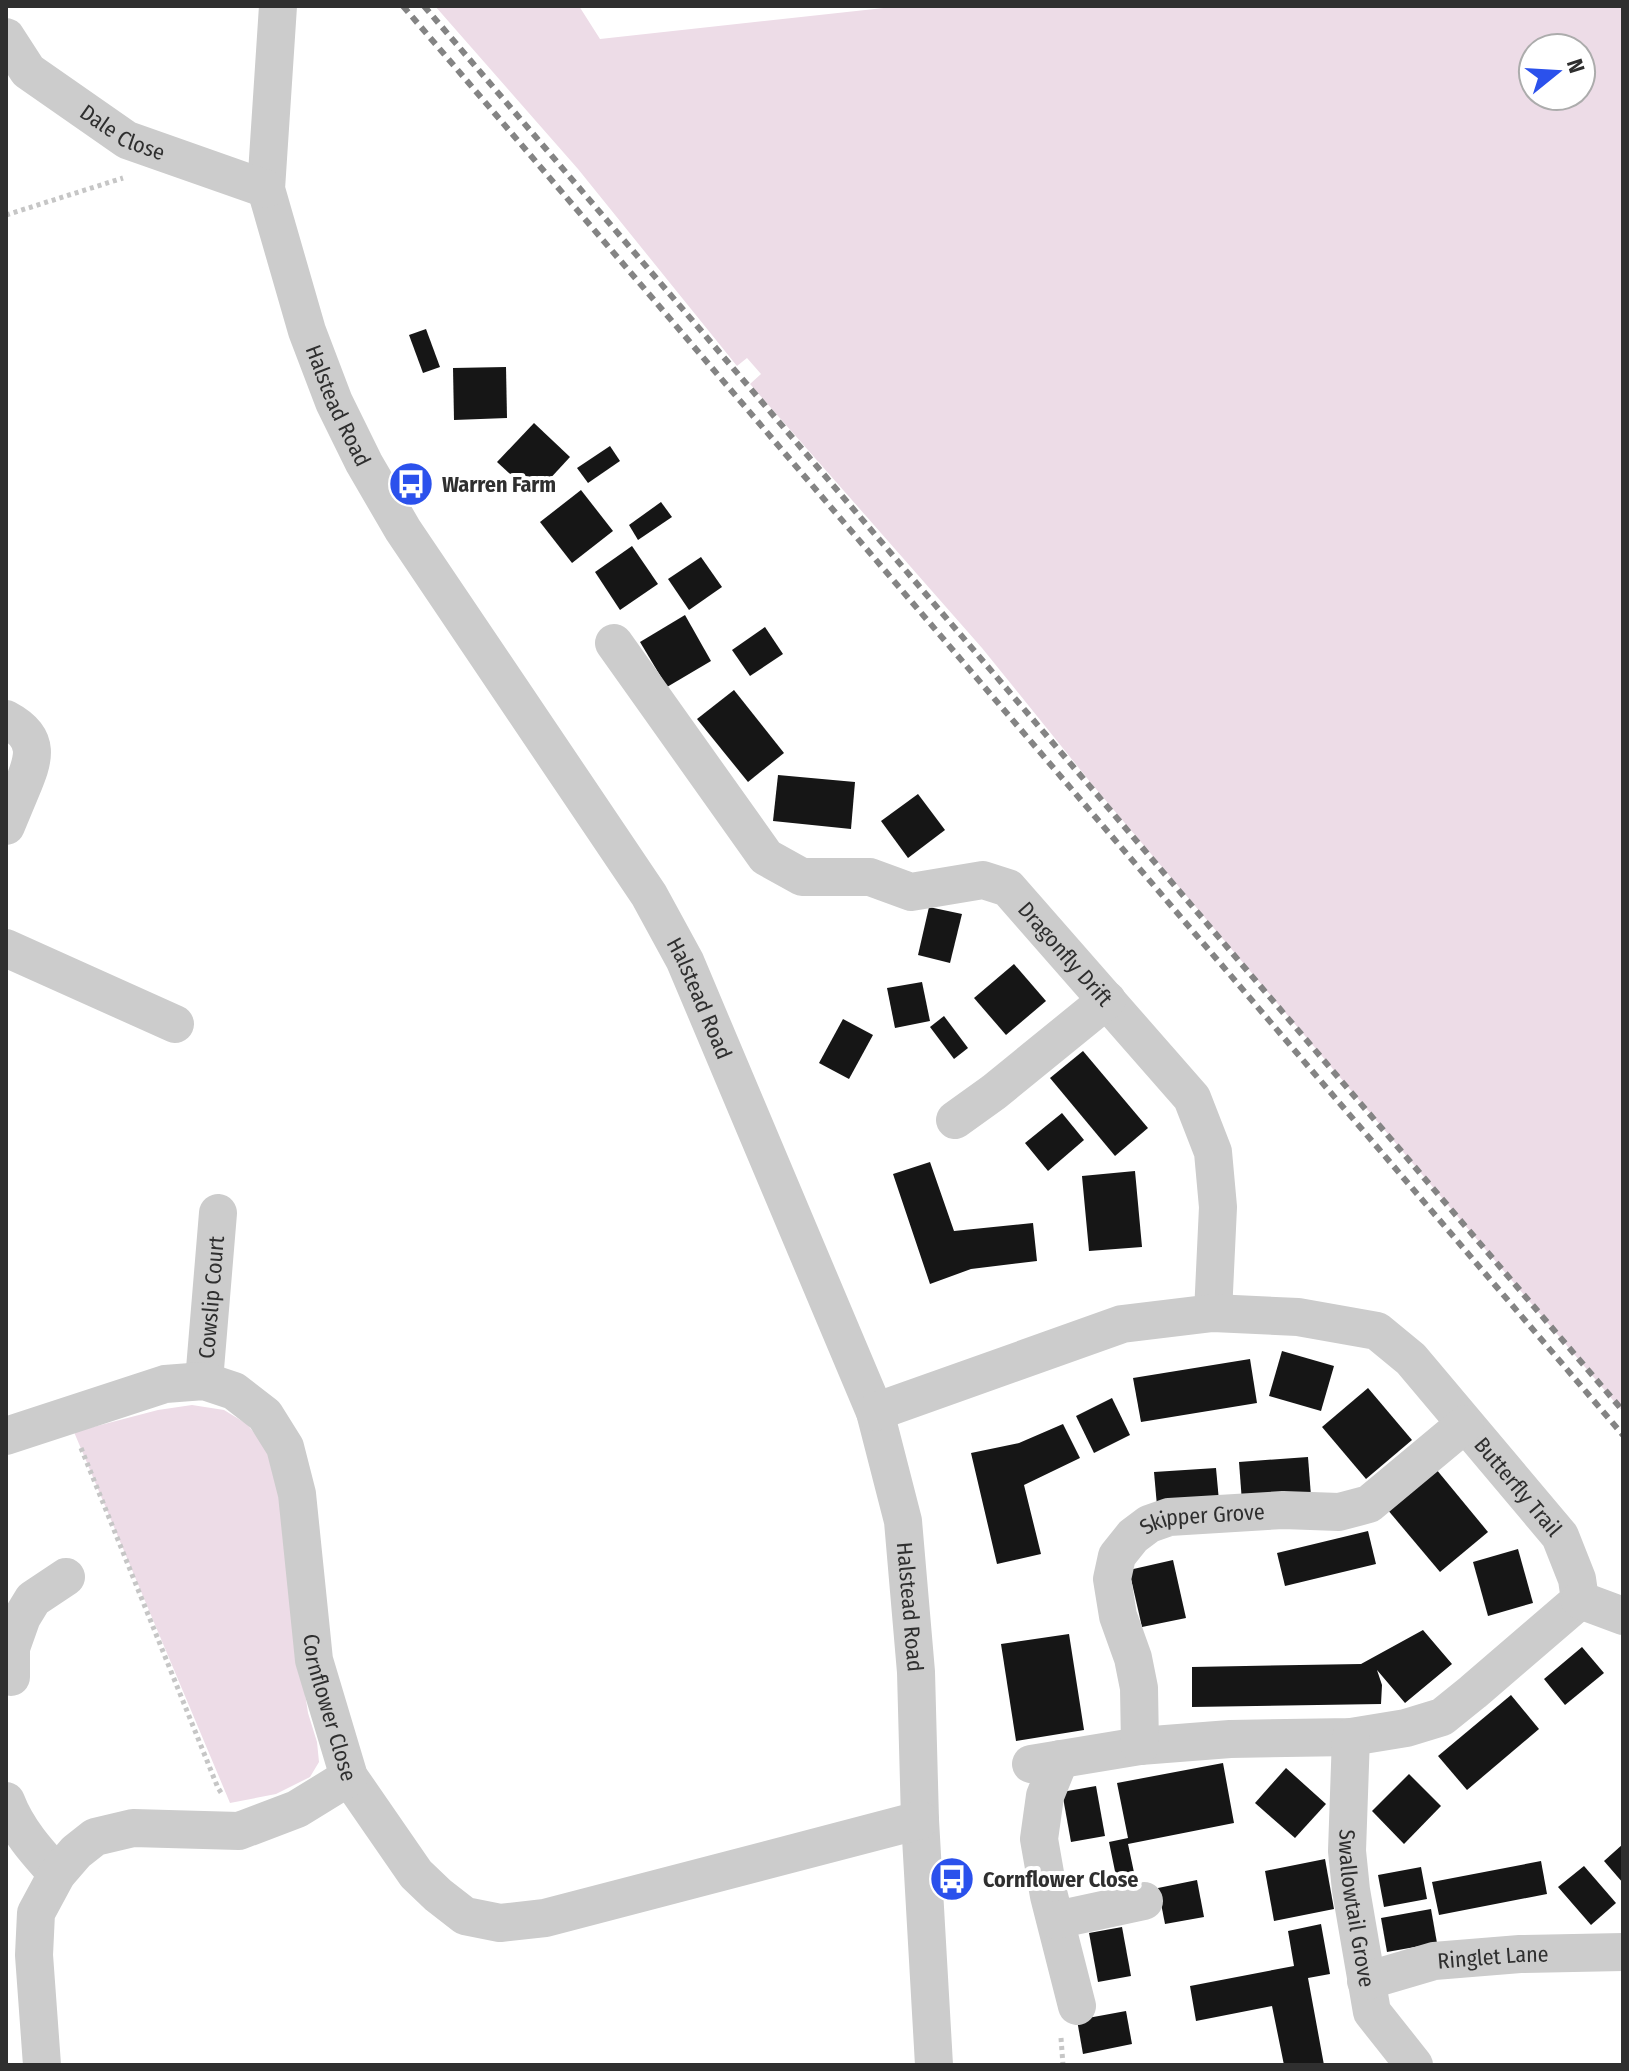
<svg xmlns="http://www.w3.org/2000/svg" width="1629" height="2071" font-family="'Fira Sans Condensed',sans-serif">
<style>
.green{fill:#eddce7;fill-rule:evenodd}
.building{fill:#161616}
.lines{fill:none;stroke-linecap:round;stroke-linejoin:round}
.path{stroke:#c6c6c6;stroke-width:5;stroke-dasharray:4 4;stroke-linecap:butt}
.minor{stroke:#ccc;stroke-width:38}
.rail{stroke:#848484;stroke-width:6;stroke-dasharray:8 6;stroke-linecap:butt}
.labels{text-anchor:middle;stroke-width:8;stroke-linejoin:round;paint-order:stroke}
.street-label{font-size:22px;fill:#2f2f2f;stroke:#fff}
.poi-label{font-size:22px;font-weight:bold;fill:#2f2f2f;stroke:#fff;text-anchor:start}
</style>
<rect width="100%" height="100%" fill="#fff"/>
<!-- green -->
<g class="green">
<path d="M435,6H579L600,39L902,6H1623V1412L1091,783L982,648L750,384L761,374L747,358L737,366L578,169ZM1533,48H1581V96H1533Z"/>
<path d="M192,1405L224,1410L247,1424L268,1450L282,1490L300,1661L308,1713L317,1742L319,1762L310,1777L276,1794L230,1803L74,1432L158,1410Z"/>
</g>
<!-- building -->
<g class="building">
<path d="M426,329L440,367L423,373L409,335Z"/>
<path d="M506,367L507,418L454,420L453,368Z"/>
<path d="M534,423L570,457L534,496L497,462Z"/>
<path d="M610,446L620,461L588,483L577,468Z"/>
<path d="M581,490L613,531L572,563L540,522Z"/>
<path d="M661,502L672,517L638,540L629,525Z"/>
<path d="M632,546L658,584L620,610L595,572Z"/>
<path d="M701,557L722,587L689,610L668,579Z"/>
<path d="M685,615L711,661L667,687L640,642Z"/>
<path d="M765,627L783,654L750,676L732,650Z"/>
<path d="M734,690L784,753L748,782L697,719Z"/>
<path d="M778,775L855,782L851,829L773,821Z"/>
<path d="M918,794L945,830L908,858L881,821Z"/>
<path d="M929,907L962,914L950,963L918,955Z"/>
<path d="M1014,964L1046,1001L1006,1035L974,998Z"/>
<path d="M922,982L930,1021L895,1028L887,988Z"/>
<path d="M944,1016L968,1048L954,1059L930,1027Z"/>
<path d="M843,1019L873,1035L849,1079L819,1063Z"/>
<path d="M1083,1051L1148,1128L1115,1156L1050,1078Z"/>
<path d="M1062,1113L1084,1140L1048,1171L1025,1143Z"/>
<path d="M930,1162L954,1231L1033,1223L1037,1261L971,1269L930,1284L893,1174Z"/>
<path d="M1135,1171L1142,1247L1089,1251L1082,1176Z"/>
<path d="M1282,1351L1334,1366L1321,1411L1269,1396Z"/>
<path d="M1250,1359L1257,1403L1141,1422L1133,1378Z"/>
<path d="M1368,1388L1412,1440L1366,1479L1322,1427Z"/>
<path d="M1112,1398L1130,1435L1094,1453L1076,1416Z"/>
<path d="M1063,1424L1080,1458L1024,1485L1041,1554L997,1564L971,1453L1019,1443Z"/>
<path d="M1308,1457L1311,1496L1242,1502L1239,1462Z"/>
<path d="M1216,1468L1219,1501L1157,1506L1154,1472Z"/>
<path d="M1436,1469L1488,1532L1440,1572L1387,1509Z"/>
<path d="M1368,1531L1376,1564L1285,1586L1277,1553Z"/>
<path d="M1518,1549L1533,1603L1488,1616L1473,1562Z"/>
<path d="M1173,1560L1186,1618L1142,1627L1129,1570Z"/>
<path d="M1423,1630L1452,1664L1405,1703L1377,1670L1382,1685L1381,1704L1192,1707V1667L1361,1664Z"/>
<path d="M1069,1634L1084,1730L1016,1741L1001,1644Z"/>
<path d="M1582,1647L1604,1673L1565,1705L1544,1679Z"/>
<path d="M1511,1695L1539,1729L1467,1790L1438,1756Z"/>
<path d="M1223,1763L1234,1823L1128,1844L1135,1877L1117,1881L1109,1842L1128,1838L1117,1783Z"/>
<path d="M1286,1768L1326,1804L1295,1838L1255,1803Z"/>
<path d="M1409,1774L1441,1806L1404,1844L1372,1811Z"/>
<path d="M1096,1786L1105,1836L1071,1842L1062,1792Z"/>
<path d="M1623,1844V1883L1604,1861Z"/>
<path d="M1325,1859L1334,1909L1274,1921L1265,1871Z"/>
<path d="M1541,1861L1547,1894L1439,1915L1432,1882Z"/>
<path d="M1584,1866L1616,1903L1591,1925L1558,1887Z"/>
<path d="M1421,1867L1427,1899L1384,1907L1378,1875Z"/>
<path d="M1197,1880L1204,1917L1165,1924L1158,1888Z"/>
<path d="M1431,1909L1437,1943L1387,1952L1381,1918Z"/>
<path d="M1321,1924L1330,1974L1308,1978L1324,2065H1284L1272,2006L1196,2021L1190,1986L1294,1966L1288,1931Z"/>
<path d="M1122,1927L1131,1976L1098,1982L1089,1933Z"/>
<path d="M1126,2011L1132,2044L1083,2054L1077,2020Z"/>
</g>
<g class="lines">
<!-- path -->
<g class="path">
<path d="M6,215L123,178"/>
<path d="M81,1448L218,1788L222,1794"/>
<path d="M1061,2038L1063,2065"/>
</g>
<!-- minor -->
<g class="minor">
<path id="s1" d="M278,6L266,189L307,331L334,402L364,463L403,530L649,895L685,961L875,1412L903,1521L916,1672L920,1820L934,2065"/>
<path id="s2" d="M6,37L28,71L127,140L266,189"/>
<path id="s3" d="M614,643L766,857L802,877H870L911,892L983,880L1008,888L1192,1098L1213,1152L1218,1207L1213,1313"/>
<path d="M6,719C42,738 34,759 21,790C16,802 11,814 6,826"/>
<path d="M6,948L175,1024"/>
<path d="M955,1120L994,1092L1107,1000"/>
<path id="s4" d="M204,1381L218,1213"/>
<path id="s5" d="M875,1412L1122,1324L1213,1313L1298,1317L1377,1331L1411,1359L1560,1536L1577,1579L1580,1600L1473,1692L1442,1717L1406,1728L1351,1737L1230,1739L1140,1746L1031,1764"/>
<path id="s6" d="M6,1436L165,1384L204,1381L234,1391L265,1415L285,1447L297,1494L314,1660L349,1777L416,1874L438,1895L465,1916L500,1923L545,1918L920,1820"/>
<path d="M1580,1600L1623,1616"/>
<path d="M11,1677V1648L22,1617L33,1599L66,1577"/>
<path id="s7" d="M1351,1737L1347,1851L1351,1890L1372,2012L1414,2065"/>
<path id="s8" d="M1140,1746L1139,1688L1133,1658L1118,1616L1112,1579L1117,1556L1133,1536L1149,1524L1169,1517L1283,1510L1339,1512L1369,1504L1465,1424"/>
<path d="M1060,1759L1045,1796L1039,1839L1049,1896L1077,2006"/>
<path d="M6,1801C17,1830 37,1852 57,1874"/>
<path d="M1056,1920L1144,1901"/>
<path id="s9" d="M1366,1981L1434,1961L1520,1954L1623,1952"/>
<path d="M42,2065L34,1955L36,1913L57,1874L76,1852L95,1837L133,1828L239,1831L297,1809L349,1777"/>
</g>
<!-- rail -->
<g class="rail">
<path d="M403,6L1623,1435"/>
<path d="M424,6L1623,1411"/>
</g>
</g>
<!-- icons -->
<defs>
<g id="bus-disc" transform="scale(2.3)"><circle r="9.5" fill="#2b51ec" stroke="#fff"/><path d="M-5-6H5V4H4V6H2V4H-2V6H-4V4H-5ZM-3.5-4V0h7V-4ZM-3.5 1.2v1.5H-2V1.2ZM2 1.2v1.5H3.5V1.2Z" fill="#fff"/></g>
</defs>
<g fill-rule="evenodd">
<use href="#bus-disc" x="411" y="484"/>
<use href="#bus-disc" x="952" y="1879"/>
</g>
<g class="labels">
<!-- street labels -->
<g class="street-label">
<text dy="8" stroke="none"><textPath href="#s2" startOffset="154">Dale Close</textPath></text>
<text dy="8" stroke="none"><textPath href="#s1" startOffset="412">Halstead Road</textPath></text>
<text dy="8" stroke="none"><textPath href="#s3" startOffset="602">Dragonfly Drift</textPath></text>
<text dy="8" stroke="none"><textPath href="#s1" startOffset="1108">Halstead Road</textPath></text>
<text dy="8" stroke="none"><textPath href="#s4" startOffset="84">Cowslip Court</textPath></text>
<text dy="8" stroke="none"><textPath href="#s5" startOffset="730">Butterfly Trail</textPath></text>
<text dy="8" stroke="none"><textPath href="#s8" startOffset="294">Skipper Grove</textPath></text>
<text dy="8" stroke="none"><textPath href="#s1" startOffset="1756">Halstead Road</textPath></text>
<text dy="8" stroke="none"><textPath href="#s6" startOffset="580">Cornflower Close</textPath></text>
<text dy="8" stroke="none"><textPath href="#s7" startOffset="172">Swallowtail Grove</textPath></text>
<text dy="8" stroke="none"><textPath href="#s9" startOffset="130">Ringlet Lane</textPath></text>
</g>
<!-- poi labels -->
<g class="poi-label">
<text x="442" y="492">Warren Farm</text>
<text x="983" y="1887">Cornflower Close</text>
</g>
</g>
<!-- border -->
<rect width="1629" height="2071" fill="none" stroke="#2f2f2f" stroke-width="16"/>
<!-- north arrow -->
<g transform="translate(1557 72) rotate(72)"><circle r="38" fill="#ffffff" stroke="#acacac" stroke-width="2"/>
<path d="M0-6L14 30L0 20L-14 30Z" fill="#2b51ec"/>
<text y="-12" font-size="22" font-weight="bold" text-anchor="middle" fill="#2f2f2f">N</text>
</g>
</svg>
